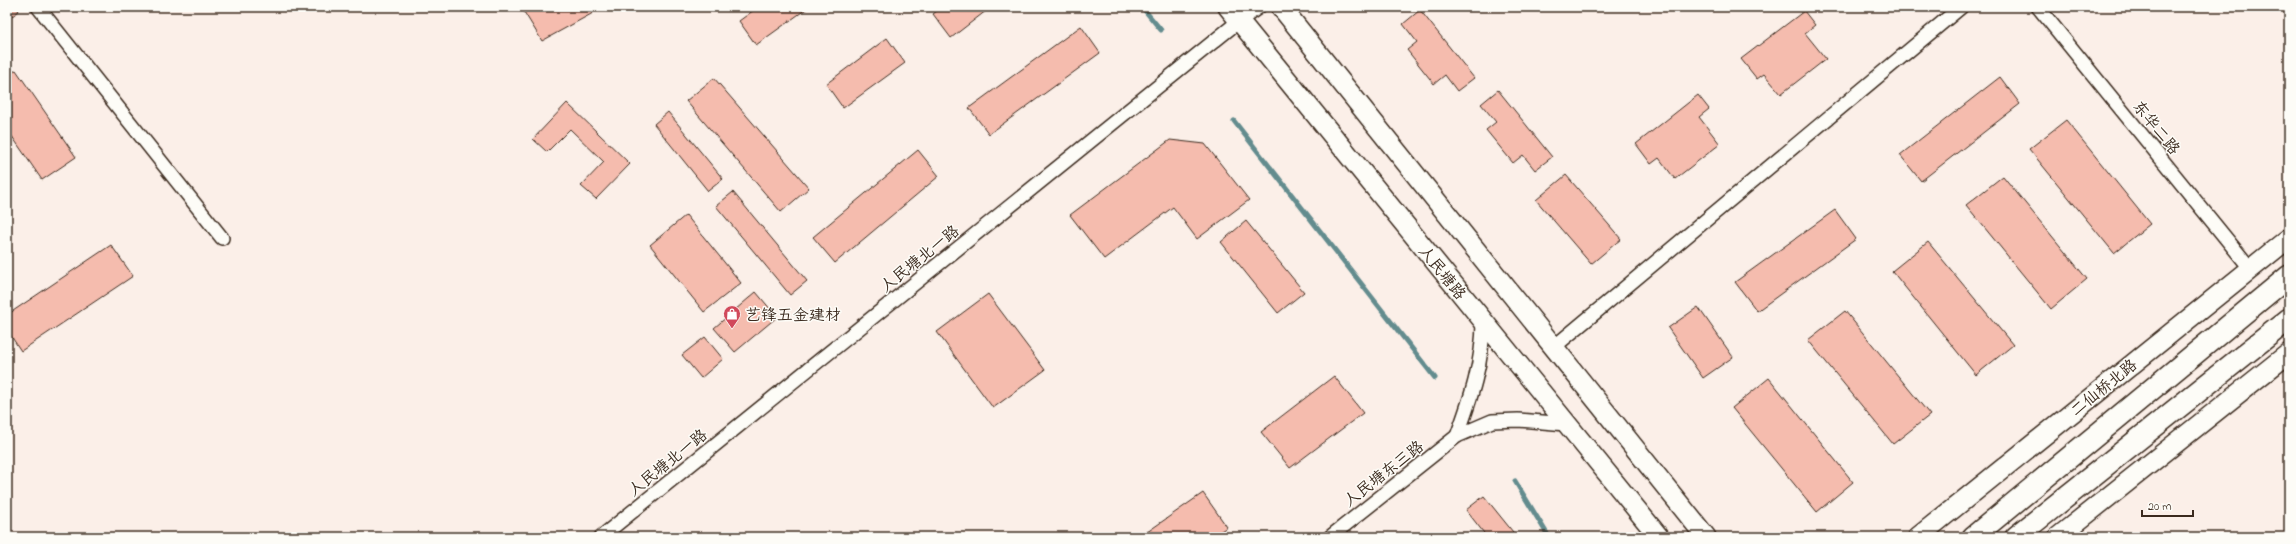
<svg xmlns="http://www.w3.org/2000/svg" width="2296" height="544" font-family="'Indie Flower','LXGW WenKai TC',sans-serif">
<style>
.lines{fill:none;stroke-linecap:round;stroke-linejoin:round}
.stream{stroke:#638c8e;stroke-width:5}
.building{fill:#f5bcae;stroke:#3b2a1e}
.minor-casing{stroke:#3b2a1e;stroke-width:16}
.secondary-casing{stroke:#3b2a1e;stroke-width:22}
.primary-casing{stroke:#3b2a1e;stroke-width:24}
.minor{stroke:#fdfcf7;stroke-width:13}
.secondary{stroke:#fdfcf7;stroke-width:19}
.primary{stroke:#fdfcf7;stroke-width:21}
.labels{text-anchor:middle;stroke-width:3;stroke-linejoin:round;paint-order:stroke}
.street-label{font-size:16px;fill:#3b2a1e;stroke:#fdfcf7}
.poi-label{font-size:16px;fill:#3b2a1e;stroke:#fdfcf7;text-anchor:start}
</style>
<rect width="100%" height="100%" fill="#fbefe8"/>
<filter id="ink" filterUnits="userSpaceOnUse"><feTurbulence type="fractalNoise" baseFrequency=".025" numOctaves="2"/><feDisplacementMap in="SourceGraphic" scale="8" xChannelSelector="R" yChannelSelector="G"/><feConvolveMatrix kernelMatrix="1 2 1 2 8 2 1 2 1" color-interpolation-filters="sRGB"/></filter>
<g filter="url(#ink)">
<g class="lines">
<!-- stream -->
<g class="stream">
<path d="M1142,7L1161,30"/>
<path d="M1234,121L1435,378"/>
<path d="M1515,481L1549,537"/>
</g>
</g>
<!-- building -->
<g class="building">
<path d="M7,7H16L19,11L7,20Z"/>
<path d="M521,7H590L593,13L542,41Z"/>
<path d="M758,7H809L756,45L739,21Z"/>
<path d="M942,7H991L951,38L933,14Z"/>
<path d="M1420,10L1474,78L1457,91L1445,75L1434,84L1407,50L1417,42L1403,24Z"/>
<path d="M1804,11L1815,25L1805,33L1826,59L1781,94L1764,74L1757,79L1741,59Z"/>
<path d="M1081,26L1100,53L989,134L969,108Z"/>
<path d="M887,38L905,63L843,108L826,84Z"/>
<path d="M16,70L76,157L42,180L7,129V76Z"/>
<path d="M2000,77L2020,104L1921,181L1900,155Z"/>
<path d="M714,78L809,188L781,212L686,101Z"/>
<path d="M1498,90L1552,157L1535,170L1523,155L1513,163L1486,130L1496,122L1481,104Z"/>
<path d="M1698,95L1709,109L1699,117L1720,144L1675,179L1659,158L1651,164L1636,144Z"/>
<path d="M567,103L630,164L596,199L581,186L604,162L570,129L547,152L533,139Z"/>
<path d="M668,112L723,179L708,191L654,124Z"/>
<path d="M2066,120L2150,224L2114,253L2029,149Z"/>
<path d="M1170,140L1205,144L1249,200L1197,239L1173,207L1104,259L1070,215Z"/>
<path d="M918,150L939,176L835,263L813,237Z"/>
<path d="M1566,175L1621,239L1591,264L1536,200Z"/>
<path d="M2003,176L2087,279L2051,309L1966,205Z"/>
<path d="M733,192L807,281L790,295L716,206Z"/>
<path d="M1835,210L1856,239L1757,311L1735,282Z"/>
<path d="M686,215L741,283L704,312L650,245Z"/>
<path d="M1246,221L1304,292L1278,313L1221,242Z"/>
<path d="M1928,242L2013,345L1976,375L1892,271Z"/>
<path d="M111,245L133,276L21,351L7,330V315Z"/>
<path d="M756,292L777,317L735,352L714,328Z"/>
<path d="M988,294L1045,370L993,408L937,332Z"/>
<path d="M1698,307L1733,357L1703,378L1668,328Z"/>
<path d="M1845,311L1930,415L1893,444L1808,340Z"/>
<path d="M705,337L723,359L701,378L682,355Z"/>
<path d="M1334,376L1363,413L1290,468L1261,432Z"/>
<path d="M1769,378L1853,482L1817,512L1732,408Z"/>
<path d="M1203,493L1227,527L1212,537H1140Z"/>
<path d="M1484,496L1517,537H1487L1466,510Z"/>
</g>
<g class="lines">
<!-- minor casing -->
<g class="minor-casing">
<g id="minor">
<path d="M38,7L222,238"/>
<path d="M2038,7L2250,268"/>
<path d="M1483,322C1483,362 1471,398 1457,436L1492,421L1518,420L1566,424"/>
<path d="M1554,347L1961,7"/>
<path d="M601,537L1239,21L1259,7"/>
<path d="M1330,537L1457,436"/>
</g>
</g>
<!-- secondary casing -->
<g class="secondary-casing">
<g id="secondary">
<path d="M1228,7L1659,537"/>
<path d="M1281,7L1706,537"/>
<path d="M1918,537L2289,238"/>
<path d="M2058,537L2289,353"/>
</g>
</g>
<!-- primary casing -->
<g class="primary-casing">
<g id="primary">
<path d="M1973,537L2289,276"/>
<path d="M2016,537L2289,319"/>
</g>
</g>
<!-- minor -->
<use href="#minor" class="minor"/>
<!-- secondary -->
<use href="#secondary" class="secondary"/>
<!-- primary -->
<use href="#primary" class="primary"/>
</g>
</g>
<!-- icons -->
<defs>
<g id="shop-pin" transform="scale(0.9)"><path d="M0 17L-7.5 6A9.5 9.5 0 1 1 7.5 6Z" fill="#d1495b" stroke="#fdfcf7"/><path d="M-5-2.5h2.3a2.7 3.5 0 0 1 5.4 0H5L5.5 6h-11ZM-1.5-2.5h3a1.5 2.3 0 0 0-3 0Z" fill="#fff"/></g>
</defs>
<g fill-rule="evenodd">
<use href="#shop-pin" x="732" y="314"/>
</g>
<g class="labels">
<!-- street labels -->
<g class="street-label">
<text transform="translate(2157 127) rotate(51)" y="6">东华二路</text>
<text transform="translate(919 258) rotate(-39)" y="6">人民塘北一路</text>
<text transform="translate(1443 272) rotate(51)" y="6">人民塘路</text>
<text transform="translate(2103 387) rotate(-39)" y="6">二仙桥北路</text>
<text transform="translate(667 462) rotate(-39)" y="6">人民塘北一路</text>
<text transform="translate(1383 473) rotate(-38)" y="6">人民塘东三路</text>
</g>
<!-- poi labels -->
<g class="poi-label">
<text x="745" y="320">艺锋五金建材</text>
</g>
</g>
<!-- margin -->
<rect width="2296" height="544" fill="none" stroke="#fdfcf7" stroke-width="24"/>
<rect x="12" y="12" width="2272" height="520" fill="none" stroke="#3b2a1e" stroke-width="1.5" filter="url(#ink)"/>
<!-- scale -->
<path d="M2142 510v6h51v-6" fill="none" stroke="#3b2a1e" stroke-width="2"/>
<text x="2148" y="510" font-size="12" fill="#3b2a1e" stroke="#fdfcf7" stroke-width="3" paint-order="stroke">20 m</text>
</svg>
